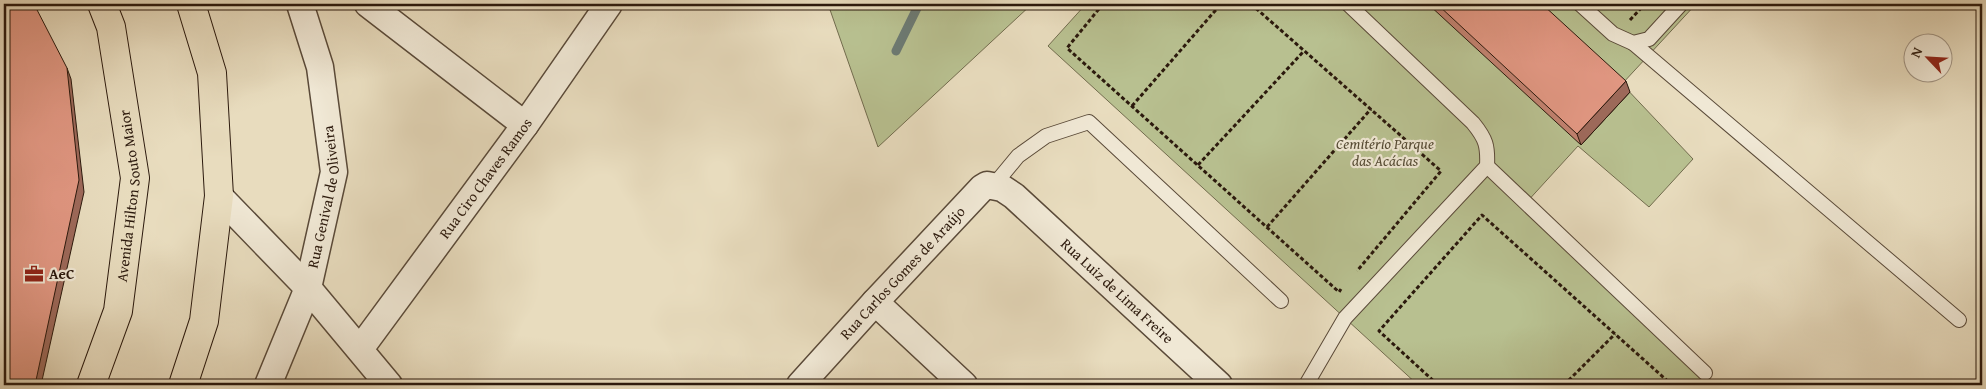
<svg xmlns="http://www.w3.org/2000/svg" width="1986" height="389" font-family="'Gentium Book Plus',serif">
<style>
.green{fill:#b8c090;stroke:#726c4e}
.lines{fill:none;stroke-linecap:round;stroke-linejoin:round}
.stream{stroke:#6c7a73;stroke-width:9}
.service-casing{stroke:#5a4a39;stroke-width:16}
.minor-casing{stroke:#5a4a39;stroke-width:29}
.primary-casing{stroke:#2b190d;stroke-width:30}
.path{stroke:#2b190d;stroke-width:3;stroke-dasharray:4 2.5;stroke-linecap:butt}
.service{stroke:#f0e8d5;stroke-width:14}
.minor{stroke:#f0e8d5;stroke-width:26}
.primary{stroke:#e8dcbe;stroke-width:28}
.wall{fill:#c1816f;stroke:#2b190d}
.shaded-wall{fill:#9d695a;stroke:#2b190d}
.building{fill:#e09681;stroke:#2b190d}
.labels{text-anchor:middle;stroke-width:4.5;stroke-linejoin:round;paint-order:stroke}
.park-label{font-size:15px;font-style:italic;fill:#554b34;stroke:#f0e8d5}
.street-label{font-size:15px;fill:#2b190d;stroke:#f0e8d5}
.poi-label{font-size:15px;font-weight:bold;fill:#2b190d;stroke:#f0e8d5;text-anchor:start}
</style>
<rect width="100%" height="100%" fill="#e8dcbe"/>
<filter id="stains"><feTurbulence type="fractalNoise" baseFrequency=".004" numOctaves="4"/><feColorMatrix values="0 0 0 0 .2 0 0 0 0 .09 0 0 0 0 .02 0 0 0 .5 -.17"/></filter>
<radialGradient id="worn" r=".72"><stop offset=".6" stop-color="#630" stop-opacity="0"/><stop offset="1" stop-color="#630" stop-opacity=".3"/></radialGradient>
<!-- green -->
<g class="green">
<path d="M828,4H1032L878,147Z"/>
<path d="M1086,4H1696L1622,84L1693,159L1649,207L1578,146L1525,204L1709,385H1418L1048,46Z"/>
</g>
<g class="lines">
<!-- stream -->
<path class="stream" d="M896,51L919,4"/>
<!-- service casing -->
<g class="service-casing">
<g id="service">
<path d="M1580,4L1613,34L1633,43L1649,39L1681,4"/>
<path d="M1633,43L1959,320"/>
<path d="M1487,166L1705,373"/>
<path d="M994,185L1018,156L1046,136L1089,122L1281,301"/>
<path d="M1306,385L1345,318L1487,166C1488,146 1486,139 1473,123L1348,4"/>
</g>
</g>
<!-- minor casing -->
<g class="minor-casing">
<g id="minor">
<path d="M368,4L525,125"/>
<path d="M219,196L308,288L389,385"/>
<path d="M875,302L964,385"/>
<path id="s1" d="M360,349L525,125L609,4"/>
<path id="s2" d="M268,385L308,288L334,172L320,67L300,4"/>
<path id="s3" d="M800,385L875,302L982,188L987,185L1002,188L1014,196L1219,385"/>
</g>
</g>
<!-- primary casing -->
<g class="primary-casing">
<g id="primary">
<path id="s4" d="M91,385L118,311L135,178L111,27L102,4"/>
<path d="M183,385L204,321L219,196L212,73L191,4"/>
</g>
</g>
<!-- path -->
<g class="path">
<path d="M1103,4L1067,48L1339,292L1341,289"/>
<path d="M1251,4L1441,171L1357,271"/>
<path d="M1630,20L1645,4"/>
<path d="M1132,106L1221,4"/>
<path d="M1198,165L1304,51"/>
<path d="M1267,227L1371,109"/>
<path d="M1438,385L1379,331L1482,215L1672,385"/>
<path d="M1564,385L1615,334"/>
</g>
<!-- service -->
<use href="#service" class="service"/>
<!-- minor -->
<use href="#minor" class="minor"/>
<!-- primary -->
<use href="#primary" class="primary"/>
</g>
<!-- wall -->
<path class="wall" d="M1428,4H1542L1630,92L1581,145Z"/>
<!-- shaded-wall -->
<g class="shaded-wall">
<path d="M67,68L71,79L84,192L41,385H35Z"/>
<path d="M1626,81L1630,92L1581,145L1577,134Z"/>
</g>
<!-- building -->
<g class="building">
<path d="M4,4H34L67,68L79,180L35,385H4Z"/>
<path d="M1437,4H1542L1626,81L1577,134Z"/>
</g>
<!-- icons -->
<defs>
<g id="office-bare" transform="scale(1.5)"><path d="M-6-3h4V-5.5h4V-3h4V5H-6ZM-1-4.5V-3h2v-1.5ZM-6 0V1H6V0Z" fill="#8f2418" stroke="#f0e8d5" stroke-width="2.5" paint-order="stroke"/></g>
</defs>
<g fill-rule="evenodd">
<use href="#office-bare" x="34" y="274"/>
</g>
<g class="labels">
<!-- park labels -->
<g class="park-label">
<text x="1385" y="149">Cemitério Parque<tspan x="1385" dy="17">das Acácias</tspan></text>
</g>
<!-- street labels -->
<g class="street-label">
<text dy="5" stroke="none"><textPath href="#s1" startOffset="212">Rua Ciro Chaves Ramos</textPath></text>
<text dy="5" stroke="none"><textPath href="#s4" startOffset="195">Avenida Hilton Souto Maior</textPath></text>
<text dy="5" stroke="none"><textPath href="#s2" startOffset="198">Rua Genival de Oliveira</textPath></text>
<text dy="5" stroke="none"><textPath href="#s3" startOffset="152">Rua Carlos Gomes de Araújo</textPath></text>
<text dy="5" stroke="none"><textPath href="#s3" startOffset="444">Rua Luiz de Lima Freire</textPath></text>
</g>
<!-- poi labels -->
<g class="poi-label">
<text x="49" y="279">AeC</text>
</g>
</g>
<!-- margin -->
<rect width="1986" height="389" fill="none" stroke="#e8dcbe" stroke-width="20"/>
<rect x="5" y="5" width="1976" height="379" fill="none" stroke="#2b190d" stroke-width="2.5"/>
<rect x="10" y="10" width="1966" height="369" fill="none" stroke="#2b190d"/>
<!-- north arrow -->
<g transform="translate(1928 58) rotate(295)"><circle r="24" fill="#f0e8d5" stroke="#a19585"/>
<path d="M0-4L9 19L0 12L-9 19Z" fill="#8f2418"/>
<text y="-8" font-size="14" font-weight="bold" text-anchor="middle" fill="#2b190d">N</text>
</g>
<rect width="100%" height="100%" filter="url(#stains)"/>
<rect width="100%" height="100%" fill="url(#worn)"/>
</svg>
